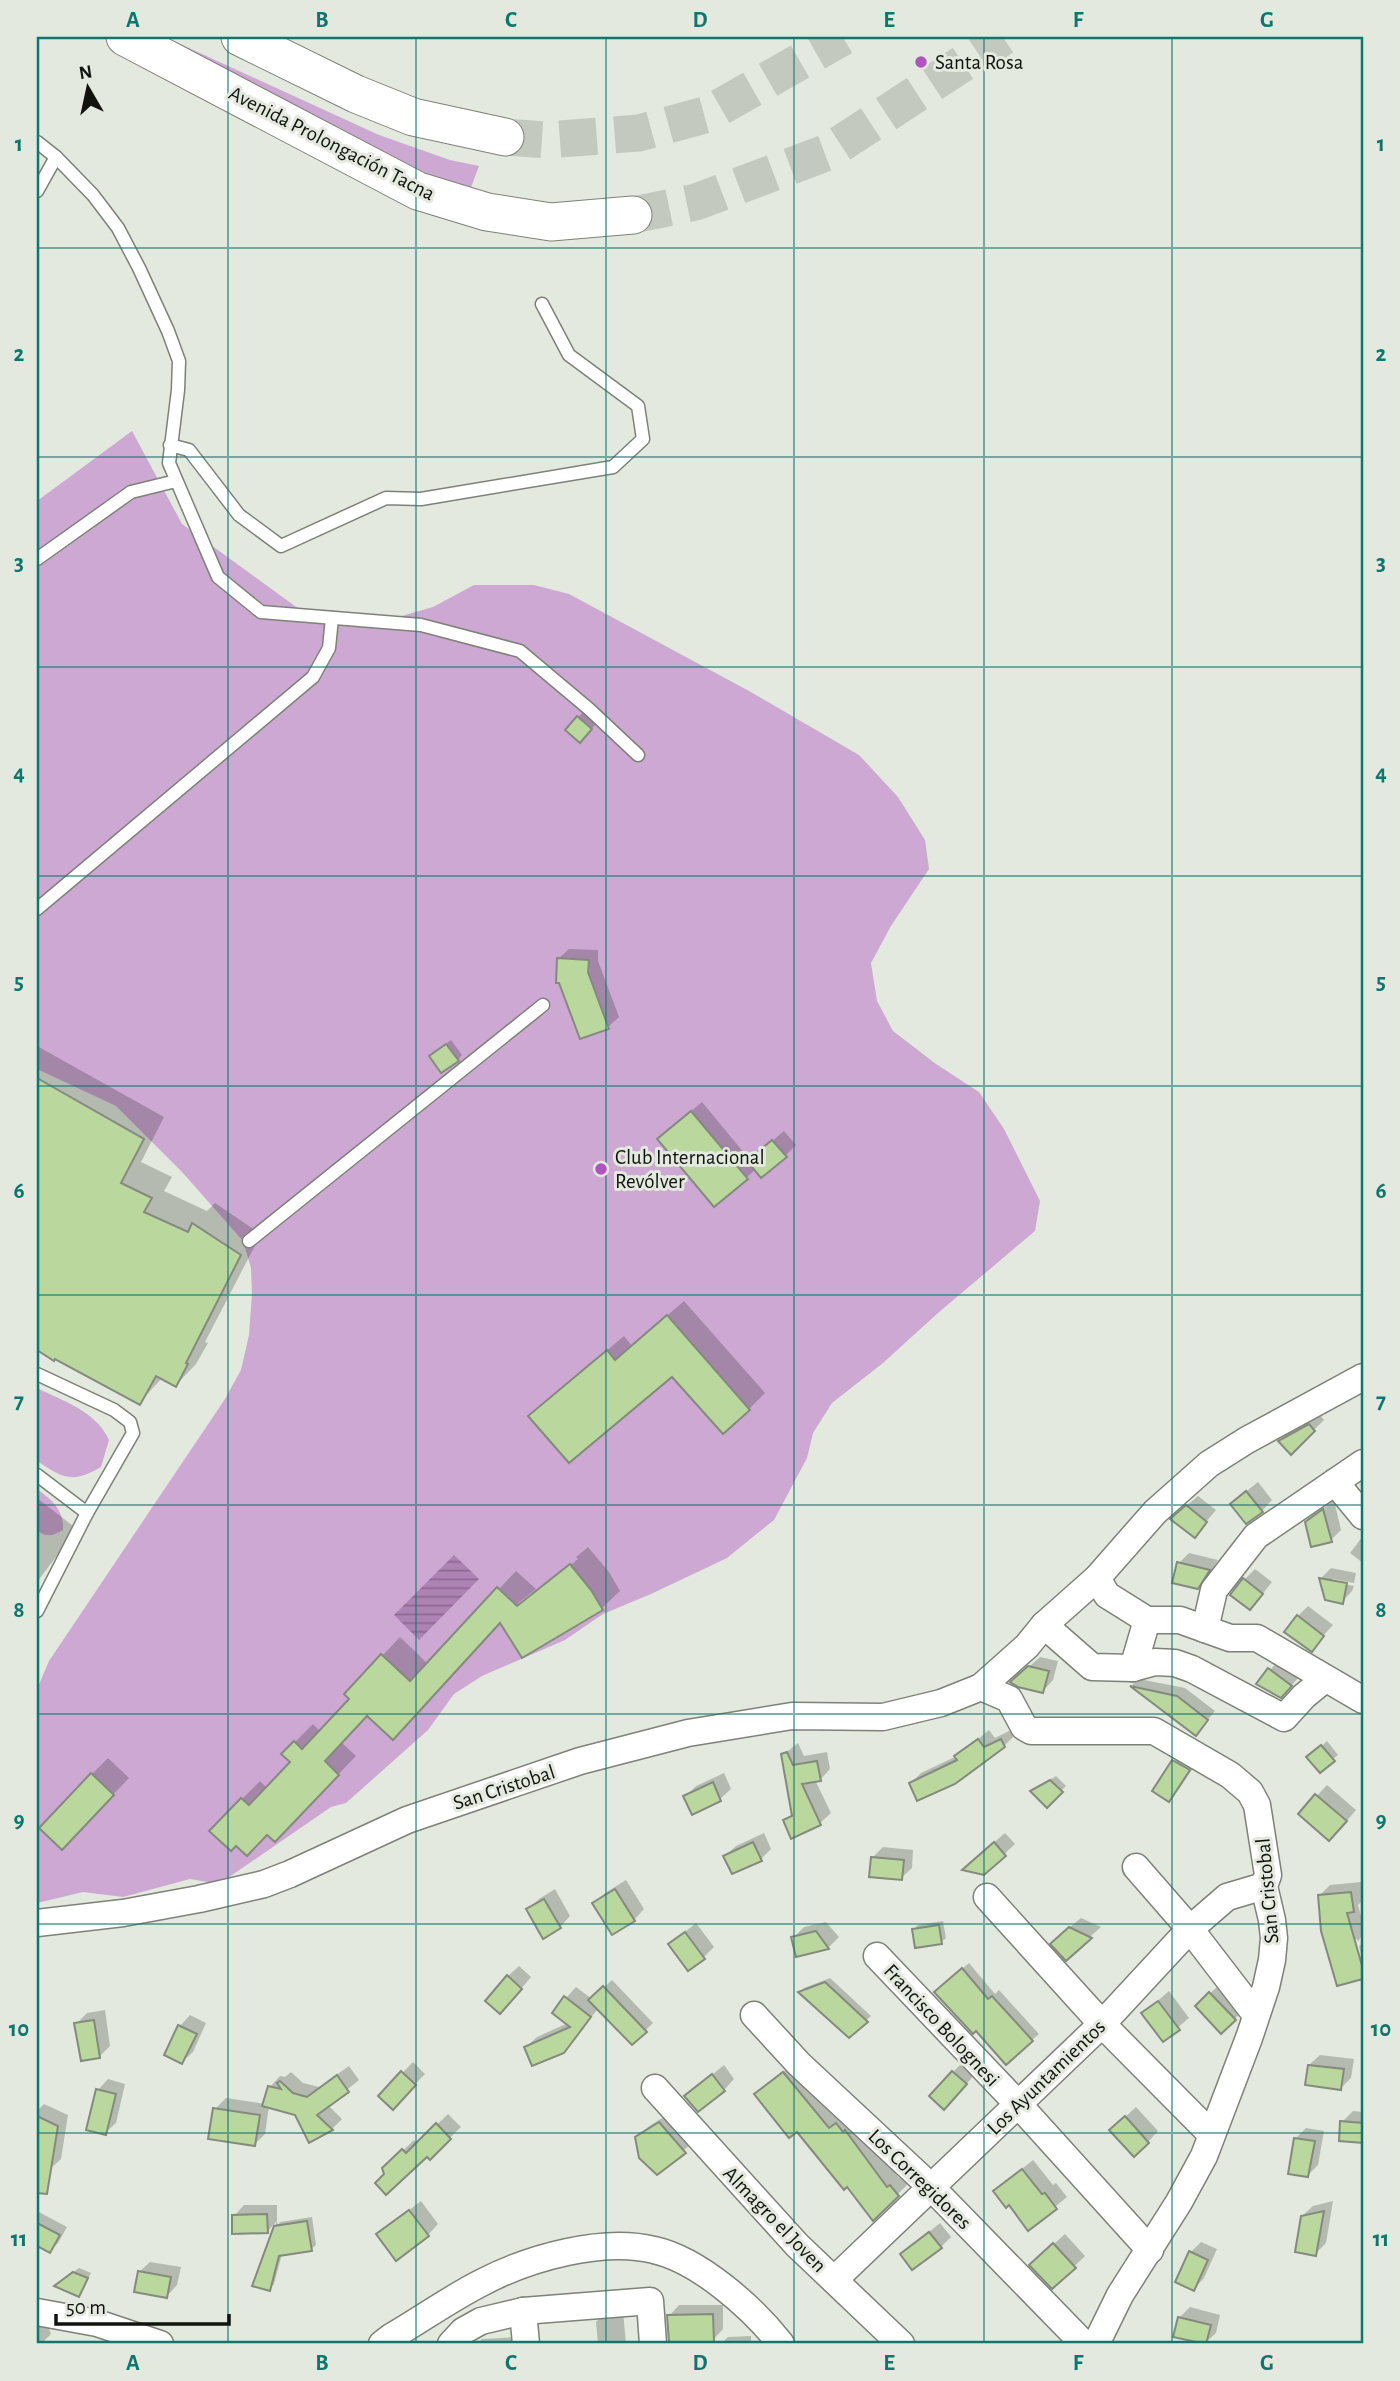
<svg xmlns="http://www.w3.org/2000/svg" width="1400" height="2381" font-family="'Alegreya Sans',sans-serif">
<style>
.grass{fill:#cda8d3}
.water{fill:url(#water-rules)}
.shadow{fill:#0003}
.building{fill:#bad79d;stroke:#858a7f;stroke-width:2}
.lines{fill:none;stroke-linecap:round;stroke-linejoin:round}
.secondary-tunnel{stroke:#c4c9bf;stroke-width:37;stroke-dasharray:37 18;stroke-linecap:butt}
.service-casing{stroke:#7d8278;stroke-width:15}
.minor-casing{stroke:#7d8278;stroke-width:29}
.secondary-casing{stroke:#7d8278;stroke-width:39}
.service{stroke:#fff;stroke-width:12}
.minor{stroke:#fff;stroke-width:26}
.secondary{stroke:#fff;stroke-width:37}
.grid{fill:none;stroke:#0f766e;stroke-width:2;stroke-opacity:0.55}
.poi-dot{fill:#af54bf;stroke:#e3e9de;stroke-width:2.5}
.labels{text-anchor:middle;stroke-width:6;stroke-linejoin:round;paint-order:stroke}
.poi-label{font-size:21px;fill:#11130f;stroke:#e3e9de;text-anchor:start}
.street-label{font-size:21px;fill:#11130f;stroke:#e3e9de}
.neatline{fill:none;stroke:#0f766e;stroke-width:2.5}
.grid-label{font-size:23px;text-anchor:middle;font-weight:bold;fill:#0f766e}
</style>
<defs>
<pattern id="water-rules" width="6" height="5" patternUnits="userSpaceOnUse" patternTransform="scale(1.75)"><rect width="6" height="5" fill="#ac83b2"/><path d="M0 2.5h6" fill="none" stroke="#8b6a8f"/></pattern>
</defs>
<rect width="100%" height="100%" fill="#e3e9de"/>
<!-- grass -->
<g class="grass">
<path d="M145,37H165L379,135L450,160L479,166L470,190L410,170Z"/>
<path d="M132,431L182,524L299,609L384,621L433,607L474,585H534L569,594L749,691L859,755L898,797L925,840L929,869L891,926L871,963L877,1001L893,1031L936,1064L979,1092L1004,1129L1040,1201L1035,1231L938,1313L883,1363L832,1403L813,1433L807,1458L774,1520L727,1558L651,1594L603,1614L565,1640L482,1676L454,1694L428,1730L346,1803L331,1807L219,1884L190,1879L123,1897L83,1892L37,1903V1689L49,1661L225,1399L241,1370L249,1335L252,1293L251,1268L243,1241L183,1173L116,1106L37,1069V501Z"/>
<path d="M37,1388C63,1401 96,1411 109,1440L101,1467C72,1484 63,1478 37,1461Z"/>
<path d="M37,1489C52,1500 64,1510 63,1530C53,1536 46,1538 37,1530Z"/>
</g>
<!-- water -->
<path class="water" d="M454,1555L479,1579L419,1640L394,1615Z"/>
<!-- shadow -->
<g class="shadow">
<path d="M583,712L596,724L580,741L567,730Z"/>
<path d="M569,949L598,950V961L619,1017L608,1027L560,981L558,959Z"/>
<path d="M451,1040L462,1055L458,1060L435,1052Z"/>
<path d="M37,1046L164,1117L141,1162L172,1177L164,1191L207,1211L215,1203L261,1234L205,1342L208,1343L196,1364L176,1385L163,1377L139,1403L37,1348L44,1334L37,1330Z"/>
<path d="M702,1102L750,1160L784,1131L796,1145L785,1156L756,1169L746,1178L670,1129Z"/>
<path d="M684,1301L765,1393L749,1409L672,1374L547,1401L624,1336L632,1346Z"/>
<path d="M1320,1415L1324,1420L1291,1452L1280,1441L1290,1431Z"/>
<path d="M1258,1482L1272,1500L1262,1511L1243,1494Z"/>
<path d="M1198,1496L1216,1510L1194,1536L1183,1509Z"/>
<path d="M37,1498L77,1529L37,1582Z"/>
<path d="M1334,1500L1341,1530L1331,1540L1307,1522Z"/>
<path d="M1363,1536V1563L1350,1553Z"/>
<path d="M588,1547L609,1572L620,1591L602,1608L501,1621L368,1714L341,1742L356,1756L275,1840L242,1799L260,1781L267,1788L292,1762L283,1754L313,1724L321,1732L352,1699L346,1694L400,1637L428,1664L516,1571L536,1589L518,1603V1608L578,1559L576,1557Z"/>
<path d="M1189,1553L1218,1560L1208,1576L1198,1587L1179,1563Z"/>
<path d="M1331,1568L1356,1573L1354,1583L1333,1579V1582L1354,1586L1352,1591L1342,1602L1326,1599L1321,1578Z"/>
<path d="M1255,1569L1272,1582L1260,1597L1244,1580Z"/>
<path d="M1308,1606L1333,1625L1311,1649L1298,1616Z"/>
<path d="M1040,1657L1058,1661L1053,1680L1043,1691L1023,1672Z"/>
<path d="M1280,1659L1301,1675L1291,1686L1258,1684Z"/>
<path d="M1139,1679L1185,1688L1215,1711L1196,1734L1132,1685Z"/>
<path d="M989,1730L995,1738L1011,1730L1015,1735L1004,1746L911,1783L921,1773L957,1756Z"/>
<path d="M1327,1741L1338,1755L1333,1759L1309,1758Z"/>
<path d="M798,1743L804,1756L827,1752L830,1769L820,1780H815L831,1813L820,1823L792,1836L785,1821L794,1812L783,1755Z"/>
<path d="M1184,1750L1199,1759L1179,1789L1169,1800L1154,1791L1174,1761Z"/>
<path d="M108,1758L129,1778L78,1831L92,1774Z"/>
<path d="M724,1773L731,1789L720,1799L692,1812L685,1797L696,1786Z"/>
<path d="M1056,1776L1066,1786L1047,1805L1032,1791Z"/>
<path d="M1327,1785L1356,1810L1340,1829L1300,1814Z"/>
<path d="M764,1833L771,1849L761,1859L725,1856L736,1846Z"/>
<path d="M1005,1833L1015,1844L984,1873L975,1859Z"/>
<path d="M883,1847L913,1850L912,1868L901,1878L872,1858Z"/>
<path d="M626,1880L644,1909L634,1920L594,1903L605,1893Z"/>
<path d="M1361,1882L1363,1900L1358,1905L1363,1923V1933L1358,1942L1357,1939L1353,1940L1363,1977L1338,1984L1319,1896L1330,1885Z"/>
<path d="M555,1889L570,1916L560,1927L528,1909L539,1899Z"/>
<path d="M1081,1918L1101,1927L1066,1958L1063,1933Z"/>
<path d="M943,1921L946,1938L941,1942L913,1930L918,1925Z"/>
<path d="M826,1922L839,1937L829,1947L797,1955L793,1938L804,1927Z"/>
<path d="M696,1923L714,1947L703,1958L670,1944Z"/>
<path d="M1363,1943V1962L1359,1946Z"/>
<path d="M969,1963L995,1994L999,1990L1039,2034L1032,2040L943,1985Z"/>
<path d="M519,1966L531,1977L510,2002L508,1976Z"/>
<path d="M830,1978L871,2016L849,2036L800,1992L804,1988Z"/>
<path d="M612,1980L653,2023L645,2031L598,2009L563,2051L526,2047L537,2037L568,2023L566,1998L576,1987L592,1999Z"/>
<path d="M1221,1983L1245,2009L1221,2032L1197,2006Z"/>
<path d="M1169,1991L1189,2018L1163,2040L1144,2013Z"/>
<path d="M105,2010L110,2046L100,2056L76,2024L87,2013Z"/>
<path d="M190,2015L206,2023L193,2052L182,2062L166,2054L180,2026Z"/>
<path d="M1320,2055L1354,2059L1351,2078L1341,2088L1309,2065Z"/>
<path d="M413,2062L425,2074L393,2107L380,2096Z"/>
<path d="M963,2062L976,2073L955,2097L953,2072Z"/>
<path d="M794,2063L856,2121L899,2178L902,2176L908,2184L873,2219L847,2185L797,2130L756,2094Z"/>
<path d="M724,2065L734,2079L724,2090L686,2096Z"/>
<path d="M349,2066L359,2080L328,2105L342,2119L332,2129L296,2114L269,2106L265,2134L255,2144L215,2109L226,2098L265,2104L270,2087L280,2076L285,2077L291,2072L303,2083L319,2087Z"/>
<path d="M108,2079L125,2084L116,2123L105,2133L98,2090Z"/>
<path d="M44,2104L68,2115L61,2159L50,2169L37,2167V2111Z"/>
<path d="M1136,2107L1158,2131L1148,2142L1122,2120Z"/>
<path d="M1353,2111L1363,2112V2141L1341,2140L1342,2122Z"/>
<path d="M670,2113L695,2141L657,2172L637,2138L648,2127Z"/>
<path d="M448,2114L461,2127L430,2157L427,2155L387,2174L395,2158L414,2140L417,2144Z"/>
<path d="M1306,2128L1324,2131L1318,2165L1308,2175L1295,2139Z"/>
<path d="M1033,2160L1053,2185L1056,2183L1067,2197L1028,2229L1009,2203L995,2191Z"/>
<path d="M421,2201L438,2224L428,2235L378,2234Z"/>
<path d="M1333,2201L1326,2243L1315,2254L1302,2216L1313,2206Z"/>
<path d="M244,2205H277V2221L267,2232L234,2216Z"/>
<path d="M37,2211L67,2227L58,2243L50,2251L37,2244Z"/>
<path d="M312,2217L316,2245L311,2249L282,2254L274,2284L269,2289L254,2285L277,2221L278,2225L280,2222Z"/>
<path d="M940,2223L951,2237L941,2247L902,2254Z"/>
<path d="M1065,2234L1085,2256L1053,2287L1042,2255Z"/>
<path d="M1201,2242L1217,2249L1204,2278L1194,2289L1191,2252Z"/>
<path d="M150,2262L181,2267L177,2285L167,2296L139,2272Z"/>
<path d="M79,2268L91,2273L79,2295L61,2281Z"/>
<path d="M679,2305H723V2329L713,2340L669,2316Z"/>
<path d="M1190,2307L1220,2315L1216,2333L1205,2343L1180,2317Z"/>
<path d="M623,2311L626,2344H598L596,2322L605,2313Z"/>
<path d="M45,2318L51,2334L41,2344H37V2321Z"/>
<path d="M751,2336V2344H721L728,2337Z"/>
<path d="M517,2337V2344H476L482,2339Z"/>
</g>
<!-- building -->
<g class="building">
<path d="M577,716L592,729L580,743L565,730Z"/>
<path d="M557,958L589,960L588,972L609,1029L580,1039L559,983H556Z"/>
<path d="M446,1044L459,1061L441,1073L429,1056Z"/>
<path d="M37,1078L144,1139L121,1183L152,1198L144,1212L188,1232L192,1223L241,1255L186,1363L188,1364L176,1387L156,1376L140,1405L55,1359L54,1361L37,1350Z"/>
<path d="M691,1111L748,1179L714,1207L657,1139Z"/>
<path d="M772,1140L787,1157L761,1178L747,1161Z"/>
<path d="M667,1315L750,1410L723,1434L672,1377L569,1463L528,1416L607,1350L615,1360Z"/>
<path d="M1309,1424L1315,1431L1291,1455L1278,1441Z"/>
<path d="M1246,1491L1263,1512L1246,1524L1230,1504Z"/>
<path d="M1186,1505L1207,1522L1195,1538L1170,1519Z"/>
<path d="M1323,1509L1332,1542L1311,1547L1305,1522Z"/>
<path d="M1177,1562L1210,1570L1198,1589L1172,1583Z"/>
<path d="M570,1564L591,1590L603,1610L522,1658L500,1623L393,1740L367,1716L325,1761L339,1775L275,1842L267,1835L247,1856L236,1846L231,1851L209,1831L241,1798L249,1805L290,1762L281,1754L294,1741L302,1749L349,1699L344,1694L381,1654L410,1681L497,1587L517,1606Z"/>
<path d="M1243,1578L1263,1594L1250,1610L1230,1595Z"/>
<path d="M1319,1578L1347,1583L1343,1604L1325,1600Z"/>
<path d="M1297,1615L1324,1636L1312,1652L1284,1632Z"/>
<path d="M1028,1666L1049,1671L1043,1693L1018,1687L1010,1682Z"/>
<path d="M1268,1668L1292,1686L1281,1698L1256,1684Z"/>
<path d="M1130,1686L1177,1696L1208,1720L1196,1736Z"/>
<path d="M978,1739L984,1747L1001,1739L1005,1747L955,1784L917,1801L909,1783L957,1760L954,1756Z"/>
<path d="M1321,1745L1335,1761L1320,1773L1306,1757Z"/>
<path d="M787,1752L793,1765L817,1761L821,1781L802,1784L821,1825L791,1839L783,1820L792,1816L781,1754Z"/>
<path d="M1172,1760L1190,1770L1169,1802L1152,1791Z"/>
<path d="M91,1773L114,1795L62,1850L39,1828Z"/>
<path d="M1050,1780L1063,1792L1047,1808L1030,1791Z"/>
<path d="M713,1782L721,1801L692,1815L683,1796Z"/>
<path d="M1315,1794L1347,1821L1329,1841L1298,1814Z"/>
<path d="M753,1842L762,1861L732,1874L723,1856Z"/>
<path d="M994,1842L1006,1856L984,1875L962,1870Z"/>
<path d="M871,1857L904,1860L902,1880L869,1877Z"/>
<path d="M615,1889L635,1921L612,1935L592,1903Z"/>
<path d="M1351,1892L1354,1912L1347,1913L1363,1969V1979L1337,1986L1321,1931L1318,1895Z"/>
<path d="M544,1899L561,1928L543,1939L526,1909Z"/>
<path d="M939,1925L942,1944L915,1948L912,1929Z"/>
<path d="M1069,1927L1092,1938L1066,1961L1050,1944Z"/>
<path d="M816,1931L829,1949L796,1957L791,1937Z"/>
<path d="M685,1932L705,1959L688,1971L668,1944Z"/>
<path d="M962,1968L988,1999L992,1996L1033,2041L1006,2065L976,2031L973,2034L934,1992Z"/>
<path d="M507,1975L522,1989L500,2014L485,2001Z"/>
<path d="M825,1982L868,2022L849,2038L798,1992Z"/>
<path d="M603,1986L647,2032L632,2045L588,2000Z"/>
<path d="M1209,1992L1236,2020L1221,2034L1195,2006Z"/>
<path d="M564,1996L591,2017L564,2053L532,2066L524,2047L570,2027L552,2013Z"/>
<path d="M1158,2001L1180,2030L1163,2042L1141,2013Z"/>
<path d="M94,2020L100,2058L81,2061L74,2023Z"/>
<path d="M178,2025L197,2034L182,2064L164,2055Z"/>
<path d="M1308,2065L1344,2069L1341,2090L1305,2085Z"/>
<path d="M401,2071L416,2085L393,2110L378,2096Z"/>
<path d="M952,2071L967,2084L944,2110L929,2096Z"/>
<path d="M783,2072L829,2128L836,2123L843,2132L845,2130L887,2187L890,2185L899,2196L873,2221L847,2187L844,2190L797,2132L789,2138L754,2094Z"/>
<path d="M712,2074L725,2091L698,2112L684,2096Z"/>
<path d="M337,2075L349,2092L317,2115L333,2130L309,2143L295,2115L262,2106L268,2086L281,2089L277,2083L280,2081L293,2093L307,2097Z"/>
<path d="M96,2089L116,2094L106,2135L86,2130Z"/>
<path d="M213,2108L260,2115L255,2146L208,2139Z"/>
<path d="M37,2116L58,2126L47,2194L37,2193Z"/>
<path d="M1125,2116L1149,2143L1134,2157L1109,2130Z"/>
<path d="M1340,2121L1363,2123V2143L1339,2141Z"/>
<path d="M659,2122L686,2153L657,2175L639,2158L635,2137Z"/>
<path d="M436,2123L451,2139L430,2160L427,2157L386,2195L375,2183L384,2174L382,2168L402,2149L406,2153Z"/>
<path d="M1294,2138L1315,2141L1308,2177L1288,2174Z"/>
<path d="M1022,2169L1042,2194L1045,2193L1057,2209L1028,2231L1009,2205L1006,2208L993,2191Z"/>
<path d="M409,2210L429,2236L396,2261L376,2234Z"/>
<path d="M1324,2211L1316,2256L1295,2252L1301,2216Z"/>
<path d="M267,2214L268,2233L232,2234V2215Z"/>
<path d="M307,2221L312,2251L279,2256L270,2291L252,2286L274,2226Z"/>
<path d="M37,2223L60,2235L50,2253L37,2246Z"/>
<path d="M929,2232L942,2248L912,2270L900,2254Z"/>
<path d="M1053,2243L1076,2268L1052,2289L1029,2265Z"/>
<path d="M1189,2251L1208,2260L1194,2291L1175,2282Z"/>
<path d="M138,2271L171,2277L167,2298L134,2292Z"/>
<path d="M73,2272L88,2278L79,2297L54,2286Z"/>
<path d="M713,2314L714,2342H669L667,2315Z"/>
<path d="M1178,2317L1211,2325L1206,2344L1173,2337Z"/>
</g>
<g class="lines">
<!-- secondary-tunnel -->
<g class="secondary-tunnel">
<path d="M505,137L547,140L639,133L708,114L843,37"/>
<path d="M633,215L696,202L828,152L1003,37"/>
</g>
<!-- service casing -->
<g class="service-casing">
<g id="service">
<path d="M37,142L56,157L93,195L118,228L139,268L168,331L179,361L178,390L169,463L218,577L261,612L421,625L520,651L589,709L638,755"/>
<path d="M37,191L56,157"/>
<path d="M170,445L189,450L239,515L281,546L386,498L421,499L613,467L643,439L638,406L569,355L542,304"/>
<path d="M37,559L131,492L176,481"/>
<path d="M37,909L313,677L329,648L332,618"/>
<path d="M249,1241L543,1005"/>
<path d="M37,1374L114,1410L130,1422L133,1433L87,1513L37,1611"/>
<path d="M37,1475L87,1513"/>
</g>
</g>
<!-- minor casing -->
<g class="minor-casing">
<g id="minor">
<path d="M1335,1482L1363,1516"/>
<path d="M1097,1578L1107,1595L1147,1620H1180L1230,1638H1257L1363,1700"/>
<path d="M1044,1625L1092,1667L1133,1668L1155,1662L1175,1663L1192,1669L1284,1718L1304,1696L1325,1679"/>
<path d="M1205,1629L1214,1590L1256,1536L1363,1463"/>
<path d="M1133,1668L1147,1620"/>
<path d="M981,1687L1009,1699L1024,1727L1031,1731H1154L1230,1775L1250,1792L1257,1805L1268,1875L1264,1886L1272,1920L1274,1938L1272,1960L1266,1987L1249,2038L1204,2156L1179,2202L1120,2295L1096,2344"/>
<path d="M1136,1867L1190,1929L1256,2015"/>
<path d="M987,1897L1102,2024L1211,2134"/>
<path d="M37,1923L123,1913L199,1899L264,1884L290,1874L407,1820L580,1761L688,1733L792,1716L883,1717L941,1703L981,1687L1027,1646L1044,1625L1097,1578L1155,1512L1209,1464L1247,1440L1363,1377"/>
<path d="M877,1956L1017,2103L1150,2250"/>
<path d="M754,2015L799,2064L931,2187L1084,2344"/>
<path d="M655,2088L797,2245L901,2344"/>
<path d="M834,2280L1102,2024L1190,1929L1227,1897L1264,1886"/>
<path d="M523,2311L526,2344"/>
<path d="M37,2312L97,2323L160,2344"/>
<path d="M382,2344L391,2337C422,2319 451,2298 483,2282C529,2258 603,2237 654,2250C699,2260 753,2308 781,2344"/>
<path d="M451,2344L463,2331L481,2321L523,2311L650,2301L653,2344"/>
</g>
</g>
<!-- secondary casing -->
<g class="secondary-casing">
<g id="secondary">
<path d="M125,37L418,191L487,212L551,222L633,215"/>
<path d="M240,37L356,94L413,117L505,137"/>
</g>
</g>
<!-- service -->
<use href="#service" class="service"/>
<!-- minor -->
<use href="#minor" class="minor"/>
<!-- secondary -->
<use href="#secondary" class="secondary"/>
</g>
<!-- grid -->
<path class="grid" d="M228,37V2344M416,37V2344M606,37V2344M794,37V2344M984,37V2344M1172,37V2344M37,248H1363M37,457H1363M37,667H1363M37,876H1363M37,1086H1363M37,1295H1363M37,1505H1363M37,1714H1363M37,1924H1363M37,2133H1363"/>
<!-- markers -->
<g class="poi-dot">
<circle cx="921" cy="62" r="7"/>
<circle cx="601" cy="1169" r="7"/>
</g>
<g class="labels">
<!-- poi labels -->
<g class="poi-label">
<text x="935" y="69">Santa Rosa</text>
<text x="615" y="1164">Club Internacional<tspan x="615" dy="24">Revólver</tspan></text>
</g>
<!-- street labels -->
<g class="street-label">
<text transform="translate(332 143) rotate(27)" y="7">Avenida Prolongación Tacna</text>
<text transform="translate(504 1787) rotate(-18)" y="7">San Cristobal</text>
<text transform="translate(1267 1891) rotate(-95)" y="7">San Cristobal</text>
<text transform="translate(942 2025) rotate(47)" y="7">Francisco Bolognesi</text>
<text transform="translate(1046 2077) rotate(-44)" y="7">Los Ayuntamientos</text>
<text transform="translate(920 2179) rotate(44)" y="7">Los Corregidores</text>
<text transform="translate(775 2219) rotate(46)" y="7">Almagro el Joven</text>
</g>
</g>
<!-- border -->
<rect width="1400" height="2381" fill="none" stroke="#e3e9de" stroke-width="77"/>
<!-- north arrow -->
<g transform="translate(88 88) rotate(351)" stroke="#e3e9de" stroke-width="5" paint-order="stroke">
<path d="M0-5L12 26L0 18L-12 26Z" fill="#11130f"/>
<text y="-10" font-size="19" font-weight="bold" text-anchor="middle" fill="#11130f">N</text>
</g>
<!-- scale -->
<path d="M56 2314v10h173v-10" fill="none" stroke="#11130f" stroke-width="3.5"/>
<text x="66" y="2314" font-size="21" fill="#11130f" stroke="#e3e9de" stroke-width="5" paint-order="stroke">50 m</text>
<rect x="38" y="38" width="1324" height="2304" class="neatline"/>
<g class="grid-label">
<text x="133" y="27">A</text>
<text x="322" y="27">B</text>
<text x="511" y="27">C</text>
<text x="700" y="27">D</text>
<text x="889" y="27">E</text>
<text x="1078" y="27">F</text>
<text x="1267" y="27">G</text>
<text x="19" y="151">1</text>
<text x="1381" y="151">1</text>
<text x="19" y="361">2</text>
<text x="1381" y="361">2</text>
<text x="19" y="570">3</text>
<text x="1381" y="570">3</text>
<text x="19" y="780">4</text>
<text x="1381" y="780">4</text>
<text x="19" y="989">5</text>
<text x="1381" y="989">5</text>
<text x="19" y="1198">6</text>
<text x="1381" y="1198">6</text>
<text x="19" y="1408">7</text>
<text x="1381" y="1408">7</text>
<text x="19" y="1617">8</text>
<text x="1381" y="1617">8</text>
<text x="19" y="1827">9</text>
<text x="1381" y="1827">9</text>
<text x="19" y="2036">10</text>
<text x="1381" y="2036">10</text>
<text x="19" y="2246">11</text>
<text x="1381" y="2246">11</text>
<text x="133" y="2370">A</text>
<text x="322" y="2370">B</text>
<text x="511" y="2370">C</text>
<text x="700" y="2370">D</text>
<text x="889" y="2370">E</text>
<text x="1078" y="2370">F</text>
<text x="1267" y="2370">G</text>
</g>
</svg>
